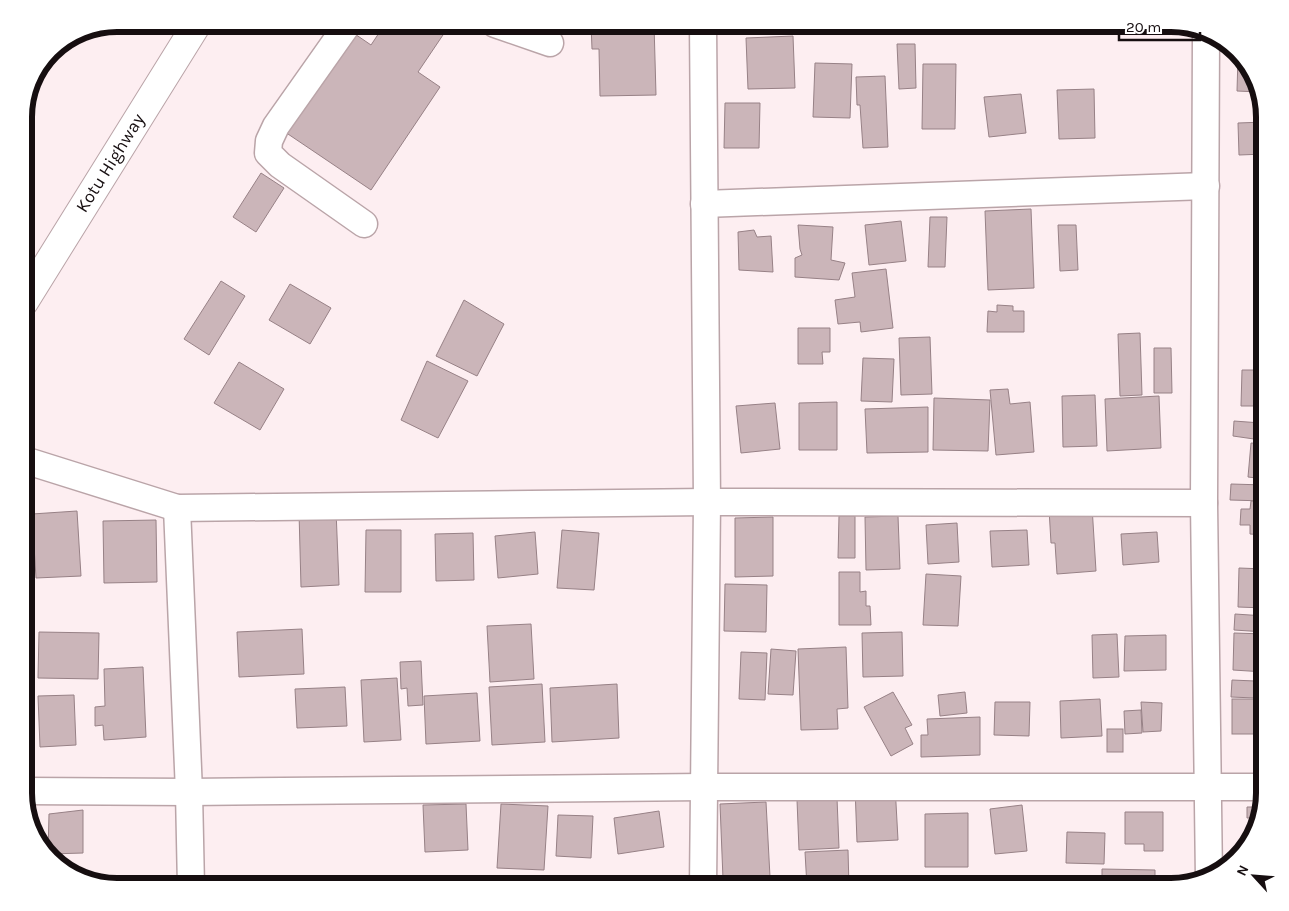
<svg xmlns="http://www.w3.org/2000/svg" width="1289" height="911" font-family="Karla,sans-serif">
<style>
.building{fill:#cbb5b9;stroke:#978186}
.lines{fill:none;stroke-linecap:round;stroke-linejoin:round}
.street-casing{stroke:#baa4a8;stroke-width:29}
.secondary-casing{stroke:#baa4a8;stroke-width:30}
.street{stroke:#fff;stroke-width:26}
.secondary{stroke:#fff;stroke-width:28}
.labels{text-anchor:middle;stroke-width:4;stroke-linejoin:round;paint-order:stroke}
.street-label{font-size:18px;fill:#160e10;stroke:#fff}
.rim{fill:none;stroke:#160e10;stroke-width:6}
</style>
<rect width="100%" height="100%" fill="#fdeef1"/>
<!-- building -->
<g class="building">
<path d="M385,24H439L447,29L418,72L440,87L371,190L285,132L352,32L371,45Z"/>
<path d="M591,24H654L656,95L600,96L599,49H592Z"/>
<path d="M769,24H809V25L769,27Z"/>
<path d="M1093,24H1144V25L1093,28Z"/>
<path d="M793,36L795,88L748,89L746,38Z"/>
<path d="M897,44H915L916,88L899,89Z"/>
<path d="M1238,57H1240L1255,76L1259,92L1237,91Z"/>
<path d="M815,63L852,64L850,118L813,117Z"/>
<path d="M923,64H956L955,129H922Z"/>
<path d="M885,76L888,147L863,148L860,105H857L856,77Z"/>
<path d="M1094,89L1095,138L1059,139L1057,90Z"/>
<path d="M1021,94L1026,133L989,137L984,97Z"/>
<path d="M725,103H760L759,148H724Z"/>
<path d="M1265,122V154L1239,155L1238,123Z"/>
<path d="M261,173L284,188L256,232L233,217Z"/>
<path d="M1031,209L1034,288L988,290L985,211Z"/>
<path d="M930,217H947L945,267H928Z"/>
<path d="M901,221L906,261L869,265L865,225Z"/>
<path d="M798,225L833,227L831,260L845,263L839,280L795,277V258L802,255L800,249Z"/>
<path d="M1058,225H1076L1078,270L1060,271Z"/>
<path d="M754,230L757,237L771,236L773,272L739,270L738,232Z"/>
<path d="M886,269L893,328L861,332L860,322L838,324L835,300L855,297L852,273Z"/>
<path d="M221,281L245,296L209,355L184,339Z"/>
<path d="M290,284L331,308L310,344L269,320Z"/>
<path d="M464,300L504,324L477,376L436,356Z"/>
<path d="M997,305L1013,306V311H1024V332H987L988,311L997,312Z"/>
<path d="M798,328H830V352H822L823,364H798Z"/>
<path d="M1140,333L1142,395L1120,396L1118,334Z"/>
<path d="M930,337L932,394L901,395L899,338Z"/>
<path d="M1154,348H1171L1172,393H1154Z"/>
<path d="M863,358L894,359L892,402L861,401Z"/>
<path d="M427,361L468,381L438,438L401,420Z"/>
<path d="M239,362L284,389L260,430L214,403Z"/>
<path d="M1242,370H1265V406H1241Z"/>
<path d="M1008,389L1010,404L1030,402L1034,452L996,455L990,390Z"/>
<path d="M1095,395L1097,446L1063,447L1062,396Z"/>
<path d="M1159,396L1161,448L1107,451L1105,399Z"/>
<path d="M934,398L990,400L988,451L933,450Z"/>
<path d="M837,402V450H799V403Z"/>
<path d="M775,403L780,449L741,453L736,406Z"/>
<path d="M928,407V452L867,453L865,409Z"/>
<path d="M1234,421L1261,423L1260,438L1254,439L1233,436Z"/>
<path d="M1251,443L1265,444V479L1248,477Z"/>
<path d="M1231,484L1265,485V501L1230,500Z"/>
<path d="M1251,501L1265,502V535L1250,534V525H1240L1241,509H1250Z"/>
<path d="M1092,506L1096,571L1057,574L1055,543H1051L1049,509Z"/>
<path d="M336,510L339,585L301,587L299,512Z"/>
<path d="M77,511L81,576L36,578L32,514Z"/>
<path d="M839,516H855V558H838Z"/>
<path d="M898,516L900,569L866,570L865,517Z"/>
<path d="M773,517V576L735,577V518Z"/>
<path d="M156,520L157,582L104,583L103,521Z"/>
<path d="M957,523L959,562L928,564L926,525Z"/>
<path d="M366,530H401V592H365Z"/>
<path d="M562,530L599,533L594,590L557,588Z"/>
<path d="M1027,530L1029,565L992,567L990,531Z"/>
<path d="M535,532L538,574L498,578L495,536Z"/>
<path d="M1157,532L1159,562L1123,565L1121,534Z"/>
<path d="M473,533L474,580L436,581L435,534Z"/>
<path d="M1239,568L1265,569V608L1238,607Z"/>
<path d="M839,572H860V592L866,591V606H870L871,625H839Z"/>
<path d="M926,574L961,576L958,626L923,625Z"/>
<path d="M725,584L767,585L766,632L724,631Z"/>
<path d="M1235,614L1265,616V632L1234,630Z"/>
<path d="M531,624L534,679L490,682L487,626Z"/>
<path d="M302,629L304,674L239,677L237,632Z"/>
<path d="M39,632L99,633L98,679L38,678Z"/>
<path d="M902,632L903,676L863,677L862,633Z"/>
<path d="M1234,633L1265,634V672L1233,670Z"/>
<path d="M1117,634L1119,677L1093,678L1092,635Z"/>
<path d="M1166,635V670L1124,671L1125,636Z"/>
<path d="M846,647L848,708L837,709L838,729L801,730L798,649Z"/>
<path d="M771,649L796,651L793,695L768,694Z"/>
<path d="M741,652L767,653L765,700L739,699Z"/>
<path d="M421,661L423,705L408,706L407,688L401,689L400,662Z"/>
<path d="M143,667L146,737L104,740L103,725L95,726V707L105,706L104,669Z"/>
<path d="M397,678L401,740L364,742L361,680Z"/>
<path d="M1232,680L1255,681V698L1231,697Z"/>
<path d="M542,684L545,742L492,745L489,687Z"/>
<path d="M617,684L619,738L552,742L550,688Z"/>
<path d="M345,687L347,726L297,728L295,689Z"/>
<path d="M893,692L912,725L905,728L913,744L891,756L864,707Z"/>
<path d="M965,692L967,713L940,716L938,695Z"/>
<path d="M477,693L480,741L426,744L424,696Z"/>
<path d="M74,695L76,745L40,747L38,696Z"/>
<path d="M1100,699L1102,736L1061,738L1060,701Z"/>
<rect x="1232" y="699" width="33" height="35"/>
<path d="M995,702H1030L1029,736L994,735Z"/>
<path d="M1141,702L1162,703L1161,731L1143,732Z"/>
<path d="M1141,710L1142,733L1125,734L1124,711Z"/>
<path d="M980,717V755L921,757V735H928L927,719Z"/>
<rect x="1107" y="729" width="16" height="23"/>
<path d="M895,785L898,840L857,842L855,787Z"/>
<path d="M837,798L839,848L799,850L797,800Z"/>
<path d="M766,802L770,877L723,879L720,804Z"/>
<path d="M466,804L468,850L425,852L423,805Z"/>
<path d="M501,804L548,806L544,870L497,868Z"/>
<path d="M1022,805L1027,851L995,854L990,809Z"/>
<path d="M1247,807H1261L1255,824V818H1247Z"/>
<path d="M83,810V853L49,854L48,853L49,814Z"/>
<path d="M659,811L664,847L618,854L614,818Z"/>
<path d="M1125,812H1163V851H1144V844H1125Z"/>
<path d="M968,813V867H925V814Z"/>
<path d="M558,815L593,816L591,858L556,856Z"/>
<path d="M1067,832L1105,833L1104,864L1066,863Z"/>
<path d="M848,850L849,887H807L805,852Z"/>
<path d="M1102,869L1155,870V887H1102Z"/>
</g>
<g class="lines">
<!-- street casing -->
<g class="street-casing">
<g id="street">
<path d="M348,24L276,126L269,141L268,153L280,165L364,224"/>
<path d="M495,24L550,43"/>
<path d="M703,24L707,502L703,887"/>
<path d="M1206,35L1204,503L1209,879"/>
<path d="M704,204L1206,186"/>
<path d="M24,460L177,508L707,502L1204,503"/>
<path d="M177,508L189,792L191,887"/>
<path d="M24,791L189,792L703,787H1265"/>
</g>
</g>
<!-- secondary casing -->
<g class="secondary-casing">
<path id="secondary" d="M24,302L197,24"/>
</g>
<!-- street -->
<use href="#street" class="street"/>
<!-- secondary -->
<use href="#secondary" class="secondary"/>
</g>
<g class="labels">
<!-- street labels -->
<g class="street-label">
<text transform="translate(110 163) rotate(-58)" y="6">Kotu Highway</text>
</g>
</g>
<!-- crop -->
<path d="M0 0H1289V911H0ZM117 32H1171A85 85 0 0 1 1256 117V793A85 85 0 0 1 1171 878H117A85 85 0 0 1 32 793V117A85 85 0 0 1 117 32Z" fill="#fff" fill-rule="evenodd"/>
<path class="rim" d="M117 32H1171A85 85 0 0 1 1256 117V793A85 85 0 0 1 1171 878H117A85 85 0 0 1 32 793V117A85 85 0 0 1 117 32Z"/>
<!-- north arrow -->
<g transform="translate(1254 876) rotate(296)" stroke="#ffffff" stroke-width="4" paint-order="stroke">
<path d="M0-4L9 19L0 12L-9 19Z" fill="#160e10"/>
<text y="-8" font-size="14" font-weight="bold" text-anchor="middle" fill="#160e10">N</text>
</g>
<!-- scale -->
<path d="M1119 32v8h81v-8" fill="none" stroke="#160e10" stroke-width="2.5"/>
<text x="1126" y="32" font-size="15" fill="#160e10" stroke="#ffffff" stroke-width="4" paint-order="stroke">20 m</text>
</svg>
